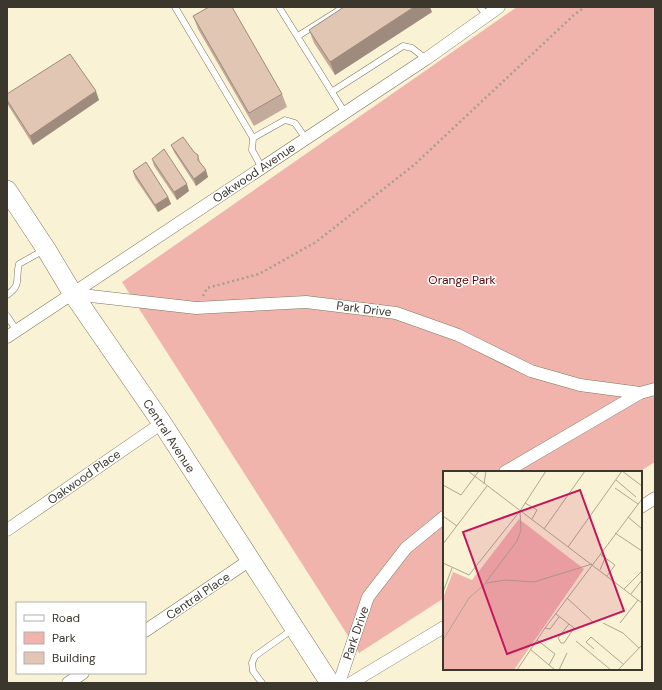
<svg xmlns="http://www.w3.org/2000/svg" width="662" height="690" font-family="'DM Sans',sans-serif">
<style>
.green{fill:#f0b4ad}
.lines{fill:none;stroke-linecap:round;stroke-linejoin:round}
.lane-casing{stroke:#7d765b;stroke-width:7}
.street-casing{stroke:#7d765b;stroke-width:13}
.primary-casing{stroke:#7d765b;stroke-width:20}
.path{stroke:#a69f8a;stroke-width:2.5;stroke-dasharray:2 3;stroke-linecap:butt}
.lane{stroke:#fff;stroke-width:6}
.street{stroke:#fff;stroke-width:12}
.primary{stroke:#fff;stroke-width:19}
.wall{fill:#c2ab9a}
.shaded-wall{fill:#9e8b7d}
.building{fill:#e1c7b3;stroke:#9e8b7d}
.labels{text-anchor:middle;stroke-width:3;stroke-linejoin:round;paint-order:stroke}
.street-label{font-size:12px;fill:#3b372c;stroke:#fff}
.park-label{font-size:12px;fill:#550307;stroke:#fff}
.inset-road{fill:none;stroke:#aea791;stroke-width:1}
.view{fill:#c2185b;fill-opacity:0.15;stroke:#c2185b;stroke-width:2}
.inset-edge{fill:none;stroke:#3b372c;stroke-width:2}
</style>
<rect width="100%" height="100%" fill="#faf2d4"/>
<!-- green -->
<path class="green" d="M517,7H655V462L639,472H444V598L359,653L122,282Z"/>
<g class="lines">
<!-- lane casing -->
<g class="lane-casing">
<g id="lane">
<path d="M175,7L253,138L252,150L262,168"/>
<path d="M279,7L345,113"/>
<path d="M480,7L487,16"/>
<path d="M298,36L344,7"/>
<path d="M333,91L403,46L412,48L426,59"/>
<path d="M253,138L285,120L295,123L306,139"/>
<path d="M7,295C22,285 15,279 19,264L44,250"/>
<path d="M7,316L17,331"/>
<path d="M262,683L253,671L252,663L255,656L293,629"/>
</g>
</g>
<!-- street casing -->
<g class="street-casing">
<g id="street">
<path d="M73,294L196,308L306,302L396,313L458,335L531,371L580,385L640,393L655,389"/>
<path d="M7,337L426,59L499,7"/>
<path d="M505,472L640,393"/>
<path d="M641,507L655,498"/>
<path d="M7,530L162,423"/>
<path d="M145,631L250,560"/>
<path d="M68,683L83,673"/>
<path d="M339,683L368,597L406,548L444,517"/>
<path d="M351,683L444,627"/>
</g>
</g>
<!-- primary casing -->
<g class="primary-casing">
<path id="primary" d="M7,190L46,249L73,294L162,423L330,683"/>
</g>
<!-- path -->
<path class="path" d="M203,296L207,288L259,274L316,242L414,165L575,14L585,7"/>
<!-- lane -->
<use href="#lane" class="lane"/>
<!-- street -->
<use href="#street" class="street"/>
<!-- primary -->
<use href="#primary" class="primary"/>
</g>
<!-- wall -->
<g class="wall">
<path d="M432,12L335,75L314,43L309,30Z"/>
<path d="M193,16L282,94L287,107L254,126L198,29Z"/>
<path d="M7,94L99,100L33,145L8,105L7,103Z"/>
<path d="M171,145L198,155L200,162L208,177L196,186L174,152Z"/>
<path d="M152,159L189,191L177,200L154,166Z"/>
<path d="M133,171L168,197L171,204L158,212L135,178Z"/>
</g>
<!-- shaded-wall -->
<g class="shaded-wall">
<path d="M414,7H430L432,12L335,75L330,62Z"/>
<path d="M96,91L99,100L33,145L30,136Z"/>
<path d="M206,170L208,177L196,186L194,179Z"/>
<path d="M187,184L189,191L177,200L174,192Z"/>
<path d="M168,197L171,204L158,212L155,205Z"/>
</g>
<!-- building -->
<g class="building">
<path d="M209,7H232L282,94L249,113L193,16Z"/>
<path d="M344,7H414L330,62L309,30Z"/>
<path d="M70,54L96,91L30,136L7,100V94Z"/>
<path d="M183,137L194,152L198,155V160L206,170L194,179L171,145Z"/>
<path d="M164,149L187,184L174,192L152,159Z"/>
<path d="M146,162L168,197L155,205L133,171Z"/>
</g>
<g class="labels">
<!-- street labels -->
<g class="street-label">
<text transform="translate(254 173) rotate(-34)" y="4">Oakwood Avenue</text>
<text transform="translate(364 309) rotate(7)" y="4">Park Drive</text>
<text transform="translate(169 436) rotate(57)" y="4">Central Avenue</text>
<text transform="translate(84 477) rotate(-35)" y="4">Oakwood Place</text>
<text transform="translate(198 596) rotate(-34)" y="4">Central Place</text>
<text transform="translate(356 633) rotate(-71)" y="4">Park Drive</text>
</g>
<!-- park labels -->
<g class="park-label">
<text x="462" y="284">Orange Park</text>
</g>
</g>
<!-- overview -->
<g transform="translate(443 471)">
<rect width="199" height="199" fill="#faf2d4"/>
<path d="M76,48L141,98L71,199H0V127L10,101L29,109Z" fill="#f0b4ad"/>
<path class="inset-road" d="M25,0L199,132M179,0L199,15M173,9L193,26M41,13L43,0M0,14L18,24L36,0M172,17L195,33M82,32L94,39L89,48M0,45L14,55M185,46L199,58M101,58L142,0M172,62L199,80M0,73L44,15M125,76L179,0M157,83L172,94L164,105M0,92L26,104L77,40L103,0M157,99L162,87M43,111L74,70L78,59L77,40M181,118L199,100M0,121L9,97M188,123L199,109M124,127L150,151M113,143L131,157L121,172H118L115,167L126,153M160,152L180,162L196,177M177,152L195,129M102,157L107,158L116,146M0,169L26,127L43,112L63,109L91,111L149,93M94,169L112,183L106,194M133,170L168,199M87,178L112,199M151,178L143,171L148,166L180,193M74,199L102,157L199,28M116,199L124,182M175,199L199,174"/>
<path class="view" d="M137,19L181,140L64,183L20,61Z"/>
<rect width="199" height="199" class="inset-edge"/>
</g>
<!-- border -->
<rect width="662" height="690" fill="none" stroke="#3b372c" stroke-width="16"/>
<!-- legend -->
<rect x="16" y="602" width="130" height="72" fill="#ffffff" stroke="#b1afab"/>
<rect x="24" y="615" width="20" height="6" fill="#ffffff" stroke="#b1afab"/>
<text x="52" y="622" font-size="12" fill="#3b372c">Road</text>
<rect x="24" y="632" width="20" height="12" fill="#f0b4ad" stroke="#b1afab"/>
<text x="52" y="642" font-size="12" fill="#3b372c">Park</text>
<rect x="24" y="652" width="20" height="12" fill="#e1c7b3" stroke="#b1afab"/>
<text x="52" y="662" font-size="12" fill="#3b372c">Building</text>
</svg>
